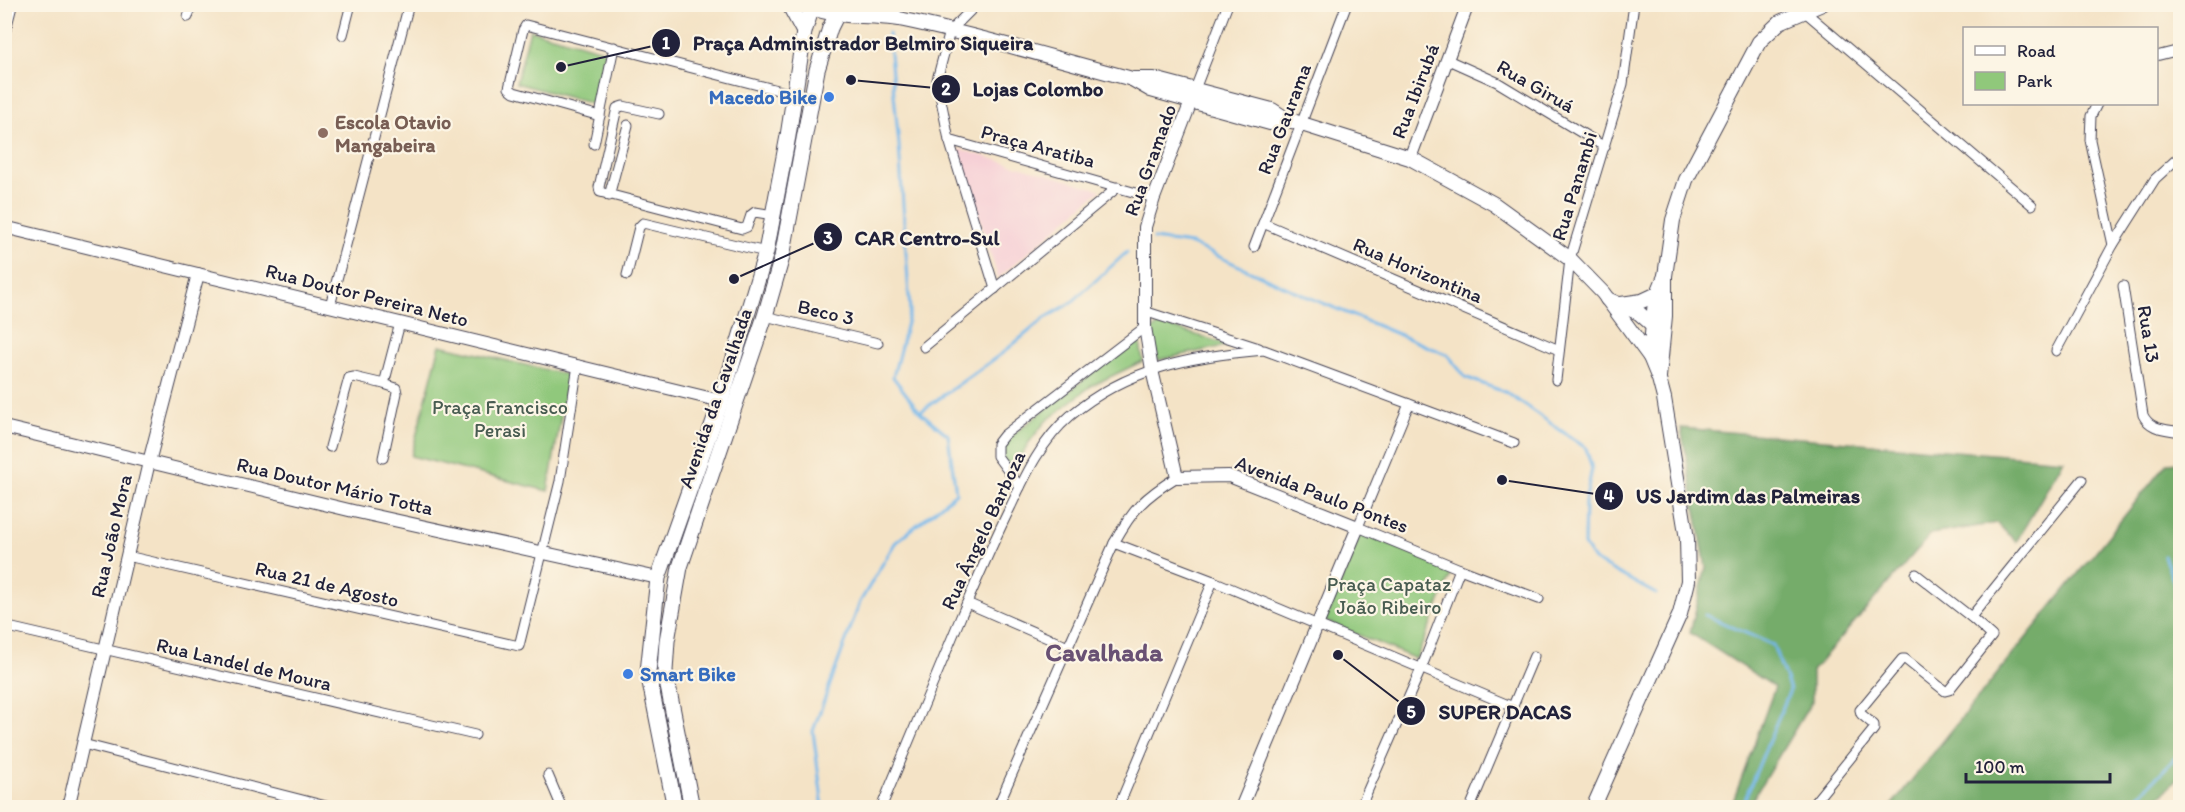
<svg xmlns="http://www.w3.org/2000/svg" width="2185" height="812" font-family="Itim,sans-serif">
<style>
.built{fill:#f6cfd6}
.green{fill:#90c87b;stroke:#59755b;stroke-width:1.5}
.forest{fill:#74ac6b;stroke:#4b6753;stroke-width:1.5}
.lines{fill:none;stroke-linecap:round;stroke-linejoin:round}
.stream{stroke:#75b8eb;stroke-width:3}
.minor-casing{stroke:#423f50;stroke-width:11}
.tertiary-casing{stroke:#423f50;stroke-width:14}
.secondary-casing{stroke:#423f50;stroke-width:16}
.primary-casing{stroke:#423f50;stroke-width:17}
.minor{stroke:#fff;stroke-width:9}
.tertiary{stroke:#fff;stroke-width:12}
.secondary{stroke:#fff;stroke-width:14}
.primary{stroke:#fff;stroke-width:15}
.shop-dot{fill:#3f7fe0;stroke:#fcf5e5;stroke-width:2}
.education-dot{fill:#8d6e63;stroke:#fcf5e5;stroke-width:2}
.labels{text-anchor:middle;stroke-width:4.5;stroke-linejoin:round;paint-order:stroke}
.street-label{font-size:20px;fill:#22223b;stroke:#fcf5e5}
.shop-label{font-size:20px;font-weight:bold;fill:#366cbe;stroke:#fcf5e5;text-anchor:end}
.education-label{font-size:20px;font-weight:bold;fill:#785e54;stroke:#fcf5e5;text-anchor:start}
.park-label{font-size:20px;fill:#485c51;stroke:#fcf5e5}
.district-label{font-size:26px;font-weight:bold;fill:#695174;stroke:#fcf5e5}
.leader{fill:none;stroke:#22223b;stroke-width:2}
.callout-dot{fill:#22223b;stroke:#fcf5e5;stroke-width:2}
.mark-label{font-size:18px;text-anchor:middle;font-weight:bold;fill:#fff}
.callout-label{font-size:21px;text-anchor:middle;font-weight:bold;fill:#22223b;stroke:#fcf5e5;stroke-width:4.5;stroke-linejoin:round;paint-order:stroke}
</style>
<rect width="100%" height="100%" fill="#fcf5e5"/>
<filter id="ink" filterUnits="userSpaceOnUse"><feTurbulence type="fractalNoise" baseFrequency=".0167" numOctaves="2"/><feDisplacementMap in="SourceGraphic" scale="12" xChannelSelector="R" yChannelSelector="G"/><feConvolveMatrix kernelMatrix="1 2 1 2 8 2 1 2 1" color-interpolation-filters="sRGB"/></filter>
<filter id="wash" filterUnits="userSpaceOnUse"><feTurbulence type="fractalNoise" baseFrequency=".008" numOctaves="4" result="noise"/><feDisplacementMap in="SourceGraphic" scale="24" xChannelSelector="R" yChannelSelector="G"/><feGaussianBlur stdDeviation="1.35" result="paint"/><feColorMatrix in="noise" values="0 0 0 0 0 0 0 0 0 0 0 0 0 0 0 0 0 1.4 0 .05"/><feComposite in="paint" operator="in"/></filter>
<g filter="url(#wash)">
<rect width="100%" height="100%" fill="#f4e3c6"/>
<!-- built -->
<path class="built" d="M959,149L1101,190L998,278Z"/>
<!-- green -->
<g class="green">
<path d="M530,30L606,51L593,104L516,83Z"/>
<path d="M1161,324L1229,345L1158,360L1152,330Z"/>
<path d="M1139,337L1143,361L1091,386L1045,422L1027,445L1015,473L1002,457L1001,447L1006,440Z"/>
<path d="M440,345L568,375L548,491L411,456Z"/>
<path d="M1361,532L1453,570L1416,659L1325,621Z"/>
</g>
<!-- forest -->
<g class="forest">
<path d="M1681,428L2064,460L2016,542L1997,523L1931,534L1812,671V701L1748,807H1731L1775,687L1690,633L1706,567Z"/>
<path d="M2180,462V776L2150,807H1890L2167,463Z"/>
</g>
<g class="lines">
<!-- stream -->
<g class="stream">
<path d="M1153,239L1191,244L1301,294L1448,355L1465,377L1507,393L1586,448L1592,469L1585,502L1584,545L1594,560L1656,594"/>
<path d="M920,412L1004,352L1045,318L1071,303L1127,252"/>
<path d="M2164,556L2180,599"/>
<path d="M1705,615L1773,645L1790,690L1741,808"/>
<path d="M823,808L813,731L860,602L895,543L956,493L948,435L920,412L893,377L910,311L899,145L888,33"/>
<path d="M2127,808L2180,753"/>
</g>
</g>
</g>
<g filter="url(#ink)">
<g class="lines">
<!-- minor casing -->
<g class="minor-casing">
<g id="minor">
<path d="M977,4L950,31L937,80L949,140L995,289"/>
<path d="M1804,11L2032,205"/>
<path d="M188,17L192,4"/>
<path d="M343,35L351,4"/>
<path d="M2156,56L2180,50"/>
<path d="M1448,60L1497,82L1605,147"/>
<path d="M1195,89L1228,4"/>
<path d="M2097,104L2091,116L2090,140L2113,245"/>
<path d="M659,114L623,106L617,108L599,187L600,192L742,229L747,227L751,215L755,212L773,215"/>
<path d="M600,116L514,92L509,88L523,30L526,25L793,94"/>
<path d="M949,140L1154,198"/>
<path d="M594,144L614,47"/>
<path d="M609,196L628,125"/>
<path d="M1263,223L1559,350"/>
<path d="M1254,247L1347,4"/>
<path d="M627,275L639,227L643,223L766,252"/>
<path d="M2123,286L2143,415C2150,430 2166,429 2180,432"/>
<path d="M330,306L409,4"/>
<path d="M1144,311L1259,348"/>
<path d="M765,316L878,343"/>
<path d="M924,347L1118,187"/>
<path d="M2056,351L2113,245L2155,179L2180,156"/>
<path d="M1556,380L1570,259L1623,84L1634,4"/>
<path d="M1409,404L1358,527L1460,569L1539,599"/>
<path d="M330,447L349,378L354,377L384,384L400,323"/>
<path d="M383,458L397,393L396,388L384,384"/>
<path d="M1020,487L997,456V444L1004,435L1145,327"/>
<path d="M1114,543L1213,581L1513,707"/>
<path d="M127,556L519,646L560,481L578,365"/>
<path d="M1916,574L1971,617"/>
<path d="M967,603L1068,647"/>
<path d="M4,626L475,735"/>
<path d="M83,744L334,808"/>
<path d="M548,775L562,808"/>
<path d="M881,808C908,743 935,679 962,614C978,578 993,542 1011,506C1026,474 1042,440 1070,416C1127,368 1192,356 1264,350L1514,443"/>
<path d="M997,808L1114,543C1133,509 1143,498 1177,477"/>
<path d="M1118,808L1213,581"/>
<path d="M1360,808L1421,669L1460,569"/>
<path d="M1470,808L1534,656"/>
<path d="M1810,808L1874,729V725L1861,714L1860,710L1902,659H1905L1945,691L1949,690L1992,636L1971,617L2082,480"/>
</g>
</g>
<!-- tertiary casing -->
<g class="tertiary-casing">
<g id="tertiary">
<path d="M4,31L11,4"/>
<path d="M1194,94L1154,198L1145,227V327L1152,370L1177,477L1229,476L1358,527L1241,808"/>
<path d="M1410,158L1468,4"/>
<path d="M4,227L721,401"/>
<path d="M4,427L353,511L658,578"/>
<path d="M68,808L149,462L198,274"/>
</g>
</g>
<!-- secondary casing -->
<g class="secondary-casing">
<g id="secondary">
<path d="M805,4C827,19 876,14 904,20C981,36 1056,59 1132,79L1151,90L1270,123L1286,119"/>
<path d="M872,4L895,16"/>
<path d="M1132,79H1154L1272,110L1286,119L1410,158L1494,204L1570,259L1603,293L1650,357"/>
<path d="M1607,299L1639,313L1656,328"/>
<path d="M1621,304L1642,301L1657,294"/>
<path d="M1659,377L1665,316V276L1673,220L1686,180L1759,42L1780,22L1822,4"/>
<path d="M1593,808L1680,614L1688,581L1687,539L1664,398L1659,379L1650,357L1655,300L1665,276"/>
</g>
</g>
<!-- primary casing -->
<g class="primary-casing">
<g id="primary">
<path d="M789,4L804,32"/>
<path d="M675,808L648,672L658,578L721,401L766,252L788,136L804,32L813,4"/>
<path d="M692,808L665,671L667,641L680,567L765,316L782,257L817,70L830,28L842,4"/>
</g>
</g>
<!-- minor -->
<use href="#minor" class="minor"/>
<!-- tertiary -->
<use href="#tertiary" class="tertiary"/>
<!-- secondary -->
<use href="#secondary" class="secondary"/>
<!-- primary -->
<use href="#primary" class="primary"/>
</g>
</g>
<!-- markers -->
<g class="shop-dot">
<circle cx="829" cy="97" r="6"/>
<circle cx="628" cy="674" r="6"/>
</g>
<circle class="education-dot" cx="323" cy="133" r="6"/>
<g class="labels">
<!-- street labels -->
<g class="street-label">
<text transform="translate(1536 86) rotate(30)" y="7">Rua Giruá</text>
<text transform="translate(1415 91) rotate(-69)" y="7">Rua Ibirubá</text>
<text transform="translate(1284 119) rotate(-69)" y="7">Rua Gaurama</text>
<text transform="translate(1038 146) rotate(15)" y="7">Praça Aratiba</text>
<text transform="translate(1150 160) rotate(-70)" y="7">Rua Gramado</text>
<text transform="translate(1574 186) rotate(-73)" y="7">Rua Panambi</text>
<text transform="translate(1418 270) rotate(23)" y="7">Rua Horizontina</text>
<text transform="translate(367 295) rotate(14)" y="7">Rua Doutor Pereira Neto</text>
<text transform="translate(826 312) rotate(13)" y="7">Beco 3</text>
<text transform="translate(2149 334) rotate(81)" y="7">Rua 13</text>
<text transform="translate(715 398) rotate(-71)" y="7">Avenida da Cavalhada</text>
<text transform="translate(335 486) rotate(13)" y="7">Rua Doutor Mário Totta</text>
<text transform="translate(1322 494) rotate(21)" y="7">Avenida Paulo Pontes</text>
<text transform="translate(983 530) rotate(-65)" y="7">Rua Ângelo Barboza</text>
<text transform="translate(111 536) rotate(-77)" y="7">Rua João Mora</text>
<text transform="translate(327 584) rotate(13)" y="7">Rua 21 de Agosto</text>
<text transform="translate(244 664) rotate(13)" y="7">Rua Landel de Moura</text>
</g>
<!-- shop labels -->
<g class="shop-label">
<text x="817" y="104">Macedo Bike</text>
<text x="640" y="681" text-anchor="start">Smart Bike</text>
</g>
<!-- education labels -->
<g class="education-label">
<text x="335" y="129">Escola Otavio<tspan x="335" dy="23">Mangabeira</tspan></text>
</g>
<!-- park labels -->
<g class="park-label">
<text x="500" y="414">Praça Francisco<tspan x="500" dy="23">Perasi</tspan></text>
<text x="1389" y="591">Praça Capataz<tspan x="1389" dy="23">João Ribeiro</tspan></text>
</g>
<!-- district labels -->
<g class="district-label">
<text x="1104" y="661">Cavalhada</text>
</g>
</g>
<!-- callouts -->
<path class="leader" d="M561 67L666 43M851 80L946 89M734 279L828 237M1502 480L1609 496M1338 655L1411 711"/>
<g class="callout-dot">
<circle cx="561" cy="67" r="6"/>
<circle cx="851" cy="80" r="6"/>
<circle cx="734" cy="279" r="6"/>
<circle cx="1502" cy="480" r="6"/>
<circle cx="1338" cy="655" r="6"/>
<circle cx="666" cy="43" r="15"/>
<circle cx="946" cy="89" r="15"/>
<circle cx="828" cy="237" r="15"/>
<circle cx="1609" cy="496" r="15"/>
<circle cx="1411" cy="711" r="15"/>
</g>
<g class="mark-label">
<text x="666" y="49">1</text>
<text x="946" y="95">2</text>
<text x="828" y="244">3</text>
<text x="1609" y="502">4</text>
<text x="1411" y="718">5</text>
</g>
<g class="callout-label">
<text x="863" y="50">Praça Administrador Belmiro Siqueira</text>
<text x="1038" y="96">Lojas Colombo</text>
<text x="927" y="245">CAR Centro-Sul</text>
<text x="1748" y="503">US Jardim das Palmeiras</text>
<text x="1505" y="719">SUPER DACAS</text>
</g>
<!-- margin -->
<rect width="2185" height="812" fill="none" stroke="#fcf5e5" stroke-width="24"/>
<!-- legend -->
<rect x="1963" y="27" width="195" height="78" fill="#fcf5e5" stroke="#a5a1a1" stroke-width="1.5"/>
<rect x="1975" y="46" width="30" height="9" fill="#ffffff" stroke="#a5a1a1" stroke-width="1.5"/>
<text x="2017" y="57" font-size="18" fill="#22223b">Road</text>
<rect x="1975" y="72" width="30" height="18" fill="#90c87b" stroke="#a5a1a1" stroke-width="1.5"/>
<text x="2017" y="87" font-size="18" fill="#22223b">Park</text>
<!-- scale -->
<path d="M1966 773v9h144v-9" fill="none" stroke="#22223b" stroke-width="3"/>
<text x="1975" y="773" font-size="18" fill="#22223b" stroke="#fcf5e5" stroke-width="4.5" paint-order="stroke">100 m</text>
</svg>
